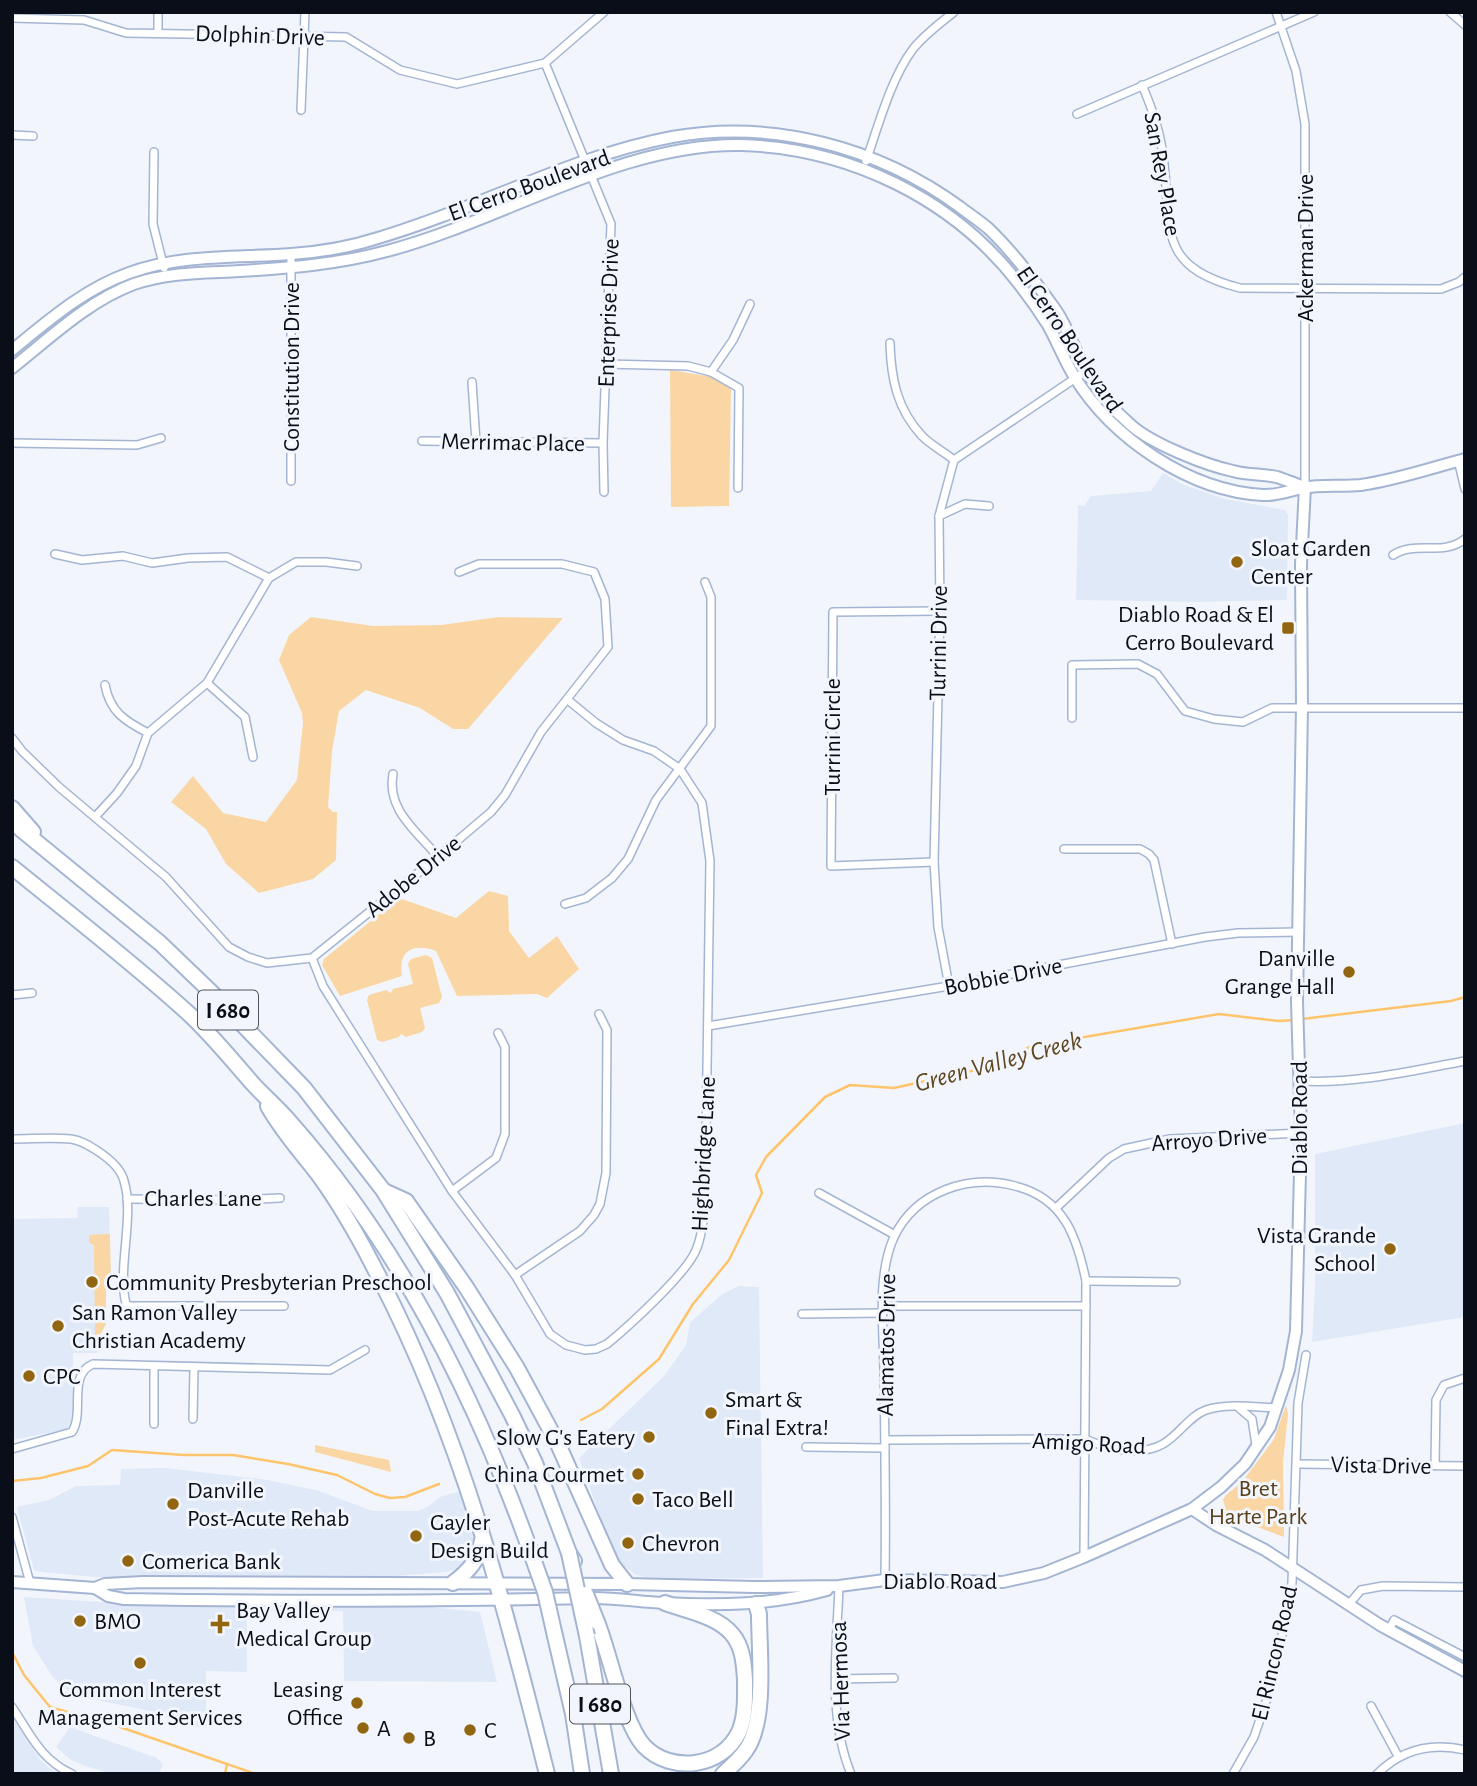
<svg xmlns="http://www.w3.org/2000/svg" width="1477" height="1786" font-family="'Alegreya Sans',sans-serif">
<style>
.built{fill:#e0e9f8}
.green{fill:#f9d6a3}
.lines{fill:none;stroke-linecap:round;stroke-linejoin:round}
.stream{stroke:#fdc46b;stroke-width:2.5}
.street-casing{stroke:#a4b5d3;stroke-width:10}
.secondary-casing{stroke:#a4b5d3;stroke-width:14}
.highway-casing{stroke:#a4b5d3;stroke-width:18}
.street{stroke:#fff;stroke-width:7}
.secondary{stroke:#fff;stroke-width:10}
.highway{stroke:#fff;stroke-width:14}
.highway-bridge-casing{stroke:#a4b5d3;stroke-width:18;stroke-linecap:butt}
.highway-bridge{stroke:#fff;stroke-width:14}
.poi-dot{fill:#926611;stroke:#f2f6fc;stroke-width:2.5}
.labels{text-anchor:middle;stroke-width:6;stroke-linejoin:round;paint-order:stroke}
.shield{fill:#f2f6fc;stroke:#4f545c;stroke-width:2}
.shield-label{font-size:23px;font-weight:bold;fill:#090e18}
.street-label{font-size:24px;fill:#090e18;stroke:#f2f6fc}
.poi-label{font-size:24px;fill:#090e18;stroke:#f2f6fc;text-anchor:start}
.park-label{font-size:24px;fill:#57401a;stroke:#f2f6fc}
.water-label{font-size:26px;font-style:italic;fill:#5e4721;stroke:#f2f6fc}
</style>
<rect width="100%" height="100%" fill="#f2f6fc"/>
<!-- built -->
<g class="built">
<path d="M1163,473L1184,485L1225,499L1285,510L1288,515L1287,600L1197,602L1076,600L1078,505L1084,506L1091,496L1151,491Z"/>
<path d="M1465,1123V1317L1312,1342L1315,1288V1154Z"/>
<path d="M78,1207H109L111,1288L106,1289V1324L100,1335V1349L97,1353H73V1420L71,1426L64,1430L12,1440V1219L77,1218Z"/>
<path d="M739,1286L759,1287L763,1578L655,1579L636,1575L616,1560L579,1458L664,1376L686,1345L690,1323L721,1295Z"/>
<path d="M165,1468L268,1480L319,1491L373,1511H418L429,1506L440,1497L460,1491L473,1533L475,1543L474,1553L460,1568L446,1572L370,1578L96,1577L41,1572L34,1570L17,1507L49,1500L76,1486L120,1485L121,1469Z"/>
<path d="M24,1597L161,1606L430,1607L480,1612L497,1682L344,1681L343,1611L247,1610V1672L206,1671V1728H200L146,1710L86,1698L64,1688L52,1676L33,1646Z"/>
<path d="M12,1717L41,1761L57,1774H12Z"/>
<path d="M70,1727L157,1758L163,1765L159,1774H112L85,1766L71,1760L56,1747Z"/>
</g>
<!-- green -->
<g class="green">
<path d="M670,370L713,377L731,387L729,506L671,507Z"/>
<path d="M311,617L373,626L441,625L499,617L563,618L468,729H453L420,708L366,690L339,711L332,751L328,807L333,812H337L336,860L313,879L259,893L226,864L206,829L171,802L193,776L223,813L266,822L297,780L303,723L302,713L279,660L289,635Z"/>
<path d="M489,891L508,896L509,931L529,958L557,936L579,969L547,998L537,994L457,996L436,951C413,943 398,950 402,976L340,996L322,965L324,959L399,898L456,918Z"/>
<path d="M426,955L432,958L442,997L439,1003L420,1008L425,1028L422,1032L406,1037L401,1034L399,1037L382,1042L377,1040L367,1000L369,995L386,990L391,993L393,989L413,984L408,964L411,959Z"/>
<path d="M110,1234L111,1288L106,1289V1324L100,1335H95L94,1245L89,1243V1235Z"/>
<path d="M1286,1405L1288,1414L1283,1463L1284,1537L1228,1516L1223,1500L1226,1495L1242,1482L1274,1439Z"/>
<path d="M315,1445L389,1460L391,1472L315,1452Z"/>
</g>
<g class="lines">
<!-- stream -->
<g class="stream">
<path d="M1302,1019L1451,1001L1465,997"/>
<path d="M581,1420L602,1409L659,1359L693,1304L729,1260L762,1193L756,1175L766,1157L825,1097L850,1085L894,1088L985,1068L1032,1046L1219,1014L1278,1021L1295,1020"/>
<path d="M12,1481L41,1478L88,1466L112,1450L184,1455H233L288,1464L337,1475L375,1494L390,1498L405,1497L439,1484"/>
<path d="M12,1652L24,1675L50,1707L120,1727L256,1774"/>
<path d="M225,1774L227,1764"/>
</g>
<!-- street casing -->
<g class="street-casing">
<g id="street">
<path d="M1276,12L1296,71L1305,124V487"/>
<path d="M1450,12L1465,25"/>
<path d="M12,18L84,20L126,33L346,37L400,70L457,84L545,63L604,12"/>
<path d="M158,32V12"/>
<path d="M545,63L611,224L603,443L604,492"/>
<path d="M1142,85C1152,108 1160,130 1163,156C1173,227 1154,266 1240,288L1441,289L1459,282L1465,277"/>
<path d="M301,110L305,12"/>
<path d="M1077,114L1314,12"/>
<path d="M12,135L33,136"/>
<path d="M154,152L153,224L164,268"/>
<path d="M866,161C878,127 891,78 913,49C924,35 939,24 954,12"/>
<path d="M291,254V481"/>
<path d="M890,343C891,379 897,409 922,436C931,445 944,452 954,460"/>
<path d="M606,364L688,366L711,372L739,388L738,488"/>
<path d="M711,372L733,340L750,304"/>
<path d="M472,382L476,442"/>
<path d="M422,441L603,443"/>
<path d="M12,443L137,445L161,438"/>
<path d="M1458,460L1465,489"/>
<path d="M939,516L965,504L989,506"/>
<path d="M55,554L82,560L123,556L152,563L188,558L227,557L269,578"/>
<path d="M1393,555C1417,540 1442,557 1465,539"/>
<path d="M207,683L245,717L253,757"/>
<path d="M105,685C110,712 125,721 148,733"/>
<path d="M1072,718V665L1138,664L1157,674L1185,711L1214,719L1243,722L1272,708H1465"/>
<path d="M12,738L22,751L59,787L166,877L229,947L248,957L267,963L312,958L438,857L491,812L505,795L541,732L608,647L605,599L594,572L562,564H479L459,572"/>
<path d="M393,774C386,810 418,832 438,857"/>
<path d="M95,817L117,793L136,766L148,733L207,683L269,578L296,562H326L357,566"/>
<path d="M1064,849H1140L1149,854L1154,860L1172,944"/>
<path d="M934,862L831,866L833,612L940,611"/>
<path d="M565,904L586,898L612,878L628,859L656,800L711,726V597L705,582"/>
<path d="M312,958L323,986L452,1191L515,1275L550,1334L566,1345L585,1350L596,1349L607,1344C628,1327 687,1273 696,1250C702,1237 703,1221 705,1207L710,861L702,803L680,769L654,751L623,740L596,723L568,700"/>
<path d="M949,986L938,927L934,862L940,611L939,516L954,460L1086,371"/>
<path d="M12,995L32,993"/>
<path d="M708,1026L949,986L1205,937L1238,933L1299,932"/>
<path d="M1301,1081C1357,1084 1410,1071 1465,1061"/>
<path d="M12,1139C32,1139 52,1137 71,1139C80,1140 88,1145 96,1150C107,1157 121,1168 124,1181C135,1216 117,1267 126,1304L129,1306H284"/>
<path d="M452,1191L496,1158L505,1134V1047L498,1033"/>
<path d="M819,1193L895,1235"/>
<path d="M127,1199L235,1200L280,1198"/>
<path d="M1056,1208L1109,1158L1124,1149L1170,1139L1301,1133"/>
<path d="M515,1275L580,1231L594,1215L600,1204L606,1173L607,1030L599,1014"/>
<path d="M1086,1281L1176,1282"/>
<path d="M883,1306H1086"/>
<path d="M802,1314L883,1313"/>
<path d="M1239,1408L1252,1419L1256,1445"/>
<path d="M193,1419L194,1367"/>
<path d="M154,1424V1366"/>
<path d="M885,1440L1085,1439C1107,1449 1140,1457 1163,1444C1179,1435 1189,1416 1206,1410C1227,1403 1255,1407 1277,1408"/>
<path d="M806,1447L885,1448"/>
<path d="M12,1449L72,1432C85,1412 67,1375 93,1364L330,1370L365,1350"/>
<path d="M1297,1464L1465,1466"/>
<path d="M1435,1465L1436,1400L1444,1385L1465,1378"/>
<path d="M12,1517L30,1583"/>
<path d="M885,1580C886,1512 885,1442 884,1374C884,1330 876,1277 894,1237C916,1191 969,1174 1015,1186C1064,1198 1077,1237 1086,1281L1084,1557"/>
<path d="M839,1586C837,1647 827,1716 851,1774"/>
<path d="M1349,1604L1361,1590L1383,1586L1465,1587"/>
<path d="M1389,1630L1394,1620L1465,1657"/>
<path d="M837,1679L894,1678"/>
<path d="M1371,1706L1398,1756"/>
<path d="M12,1707C31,1735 40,1759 72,1774"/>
<path d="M1233,1774L1254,1737L1273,1681L1292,1583L1298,1403L1306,1355"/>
<path d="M1377,1774C1402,1749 1431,1742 1465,1750"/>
</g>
</g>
<!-- secondary casing -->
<g class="secondary-casing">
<g id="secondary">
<path d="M12,350C49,320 84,289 129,273C181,254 237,258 291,254C321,252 350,247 378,238C477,209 571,156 672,137C773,119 878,147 960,207C969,214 980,221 989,229C1014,253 1035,281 1055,309C1068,327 1074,349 1085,369C1097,390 1113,410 1132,426C1153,444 1205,465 1233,471C1247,475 1262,474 1277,477C1286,480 1295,484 1305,487"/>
<path d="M12,368C50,338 88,301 134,284C169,272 205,273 240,271C290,268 339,264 387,251C502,221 620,143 741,145C848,148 953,198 1019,284C1029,297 1039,311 1048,325C1057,341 1064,360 1074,376C1112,438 1189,491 1263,495C1277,496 1290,490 1303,488C1322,484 1342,487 1361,485C1396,480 1431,468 1465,459"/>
<path d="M1192,1509L1216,1525L1265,1550L1380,1625L1465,1671"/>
<path d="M12,1582L95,1588L105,1584L143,1582L627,1584L754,1587L839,1586L885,1580L1003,1582L1044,1573L1084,1557L1192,1509L1221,1487L1245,1464L1270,1427L1289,1370L1296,1331L1301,1133L1297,1002L1302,707L1301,565L1305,487"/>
<path d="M95,1588L108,1596L124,1599C282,1602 438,1601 595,1598C618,1598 641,1602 664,1603C719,1606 773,1605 827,1590"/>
</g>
</g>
<!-- highway casing -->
<g class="highway-casing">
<g id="highway">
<path d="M12,808L33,832"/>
<path d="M12,822L160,943L211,992L304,1088L383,1190L447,1293L512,1415L535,1463L569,1553L574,1561"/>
<path d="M12,867C71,915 132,962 188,1013C211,1034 232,1060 253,1084C265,1097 278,1108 290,1122C399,1245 475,1396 530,1550"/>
<path d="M268,1106C282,1131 301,1152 318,1174C342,1207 362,1243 380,1279C461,1435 505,1605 547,1774"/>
<path d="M384,1191L406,1201L466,1287L517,1368L558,1444L612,1565L627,1584"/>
<path d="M453,1583C469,1571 479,1560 482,1540"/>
<path d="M597,1622C610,1654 623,1723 644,1746C671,1774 722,1768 739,1732C746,1716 745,1697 745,1680C744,1664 743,1647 732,1634C717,1616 687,1611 665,1603"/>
<path d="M555,1636L573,1714L582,1774"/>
<path d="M587,1636L611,1774"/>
<path d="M723,1774C731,1767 740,1759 746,1750C767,1721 759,1650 759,1614L756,1604"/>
</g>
</g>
<!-- street -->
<use href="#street" class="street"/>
<!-- secondary -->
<use href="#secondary" class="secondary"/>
<!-- highway -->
<use href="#highway" class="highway"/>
<!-- highway-bridge casing -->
<g class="highway-bridge-casing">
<g id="highway-bridge">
<path d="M530,1550L545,1592L555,1636"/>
<path d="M569,1553L587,1636"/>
<path d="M586,1594L597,1622"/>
</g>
</g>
<!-- highway-bridge -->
<use href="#highway-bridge" class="highway-bridge"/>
</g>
<!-- markers -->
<g class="poi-dot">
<circle cx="1237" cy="562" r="7"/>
<rect x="1281" y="621" width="14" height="14" rx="3.5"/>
<circle cx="1349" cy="972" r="7"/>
<circle cx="1390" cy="1249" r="7"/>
<circle cx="92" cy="1282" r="7"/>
<circle cx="58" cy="1326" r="7"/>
<circle cx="29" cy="1376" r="7"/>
<circle cx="711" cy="1413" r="7"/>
<circle cx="649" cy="1437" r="7"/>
<circle cx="638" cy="1474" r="7"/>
<circle cx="638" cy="1499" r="7"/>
<circle cx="173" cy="1504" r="7"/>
<circle cx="416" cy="1536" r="7"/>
<circle cx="628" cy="1543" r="7"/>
<circle cx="128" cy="1561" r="7"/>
<circle cx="80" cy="1621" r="7"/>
<path d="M216.5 1613.5h7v7h7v7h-7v7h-7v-7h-7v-7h7z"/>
<circle cx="140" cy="1663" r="7"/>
<circle cx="357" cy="1703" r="7"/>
<circle cx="363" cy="1728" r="7"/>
<circle cx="470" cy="1730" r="7"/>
<circle cx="409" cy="1738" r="7"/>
</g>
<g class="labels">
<!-- shield labels -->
<g class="shield">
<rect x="198" y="990.5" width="60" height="39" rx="5"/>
<rect x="570" y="1684.5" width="60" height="39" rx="5"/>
</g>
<g class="shield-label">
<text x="228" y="1018">I 680</text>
<text x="600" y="1712">I 680</text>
</g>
<!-- street labels -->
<g class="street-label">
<text transform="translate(260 35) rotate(2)" y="8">Dolphin Drive</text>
<text transform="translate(1163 174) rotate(80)" y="8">San Rey Place</text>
<text transform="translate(529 185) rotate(-20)" y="8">El Cerro Boulevard</text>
<text transform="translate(1305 248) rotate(-90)" y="8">Ackerman Drive</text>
<text transform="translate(608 313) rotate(-88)" y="8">Enterprise Drive</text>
<text transform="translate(1070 339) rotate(56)" y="8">El Cerro Boulevard</text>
<text transform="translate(291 367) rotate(-90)" y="8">Constitution Drive</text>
<text transform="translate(513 442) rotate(1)" y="8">Merrimac Place</text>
<text transform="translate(938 643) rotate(-89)" y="8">Turrini Drive</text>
<text transform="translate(832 737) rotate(-90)" y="8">Turrini Circle</text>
<text transform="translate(413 876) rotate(-39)" y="8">Adobe Drive</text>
<text transform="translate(1003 976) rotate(-11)" y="8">Bobbie Drive</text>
<text transform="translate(1299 1118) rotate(-90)" y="8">Diablo Road</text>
<text transform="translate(1209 1139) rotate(-4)" y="8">Arroyo Drive</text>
<text transform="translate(703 1154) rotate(-87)" y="8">Highbridge Lane</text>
<text x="203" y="1206">Charles Lane</text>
<text transform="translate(886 1345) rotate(-89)" y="8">Alamatos Drive</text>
<text transform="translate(1089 1443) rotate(3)" y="8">Amigo Road</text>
<text transform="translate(1381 1465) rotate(1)" y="8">Vista Drive</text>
<text x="940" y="1589">Diablo Road</text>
<text transform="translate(1274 1653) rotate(-77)" y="8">El Rincon Road</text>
<text transform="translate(840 1681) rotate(-92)" y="8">Via Hermosa</text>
</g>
<!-- poi labels -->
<g class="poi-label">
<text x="1251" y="556">Sloat Garden<tspan x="1251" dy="28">Center</tspan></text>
<text x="1274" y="622" text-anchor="end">Diablo Road &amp; El<tspan x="1274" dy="28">Cerro Boulevard</tspan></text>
<text x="1335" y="966" text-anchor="end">Danville<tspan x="1335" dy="28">Grange Hall</tspan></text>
<text x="1376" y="1243" text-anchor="end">Vista Grande<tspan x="1376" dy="28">School</tspan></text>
<text x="106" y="1290">Community Presbyterian Preschool</text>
<text x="72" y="1320">San Ramon Valley<tspan x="72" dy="28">Christian Academy</tspan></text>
<text x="43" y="1384">CPC</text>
<text x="725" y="1407">Smart &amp;<tspan x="725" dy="28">Final Extra!</tspan></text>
<text x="635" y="1445" text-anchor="end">Slow G's Eatery</text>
<text x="624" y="1482" text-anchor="end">China Courmet</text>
<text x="187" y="1498">Danville<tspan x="187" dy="28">Post-Acute Rehab</tspan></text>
<text x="652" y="1507">Taco Bell</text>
<text x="430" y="1530">Gayler<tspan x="430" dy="28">Design Build</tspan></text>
<text x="642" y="1551">Chevron</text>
<text x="142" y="1569">Comerica Bank</text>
<text x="236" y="1618">Bay Valley<tspan x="236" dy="28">Medical Group</tspan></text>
<text x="94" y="1629">BMO</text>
<text x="140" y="1697" text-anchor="middle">Common Interest<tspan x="140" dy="28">Management Services</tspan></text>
<text x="343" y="1697" text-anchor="end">Leasing<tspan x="343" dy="28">Office</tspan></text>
<text x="377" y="1736">A</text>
<text x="484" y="1738">C</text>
<text x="423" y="1746">B</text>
</g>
<!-- park labels -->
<g class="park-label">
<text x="1258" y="1496">Bret<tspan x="1258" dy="28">Harte Park</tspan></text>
</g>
<!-- water labels -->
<g class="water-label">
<text transform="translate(998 1061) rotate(-15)" y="9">Green Valley Creek</text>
</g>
</g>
<!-- border -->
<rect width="1477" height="1786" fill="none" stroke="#090e18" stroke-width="28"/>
</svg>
